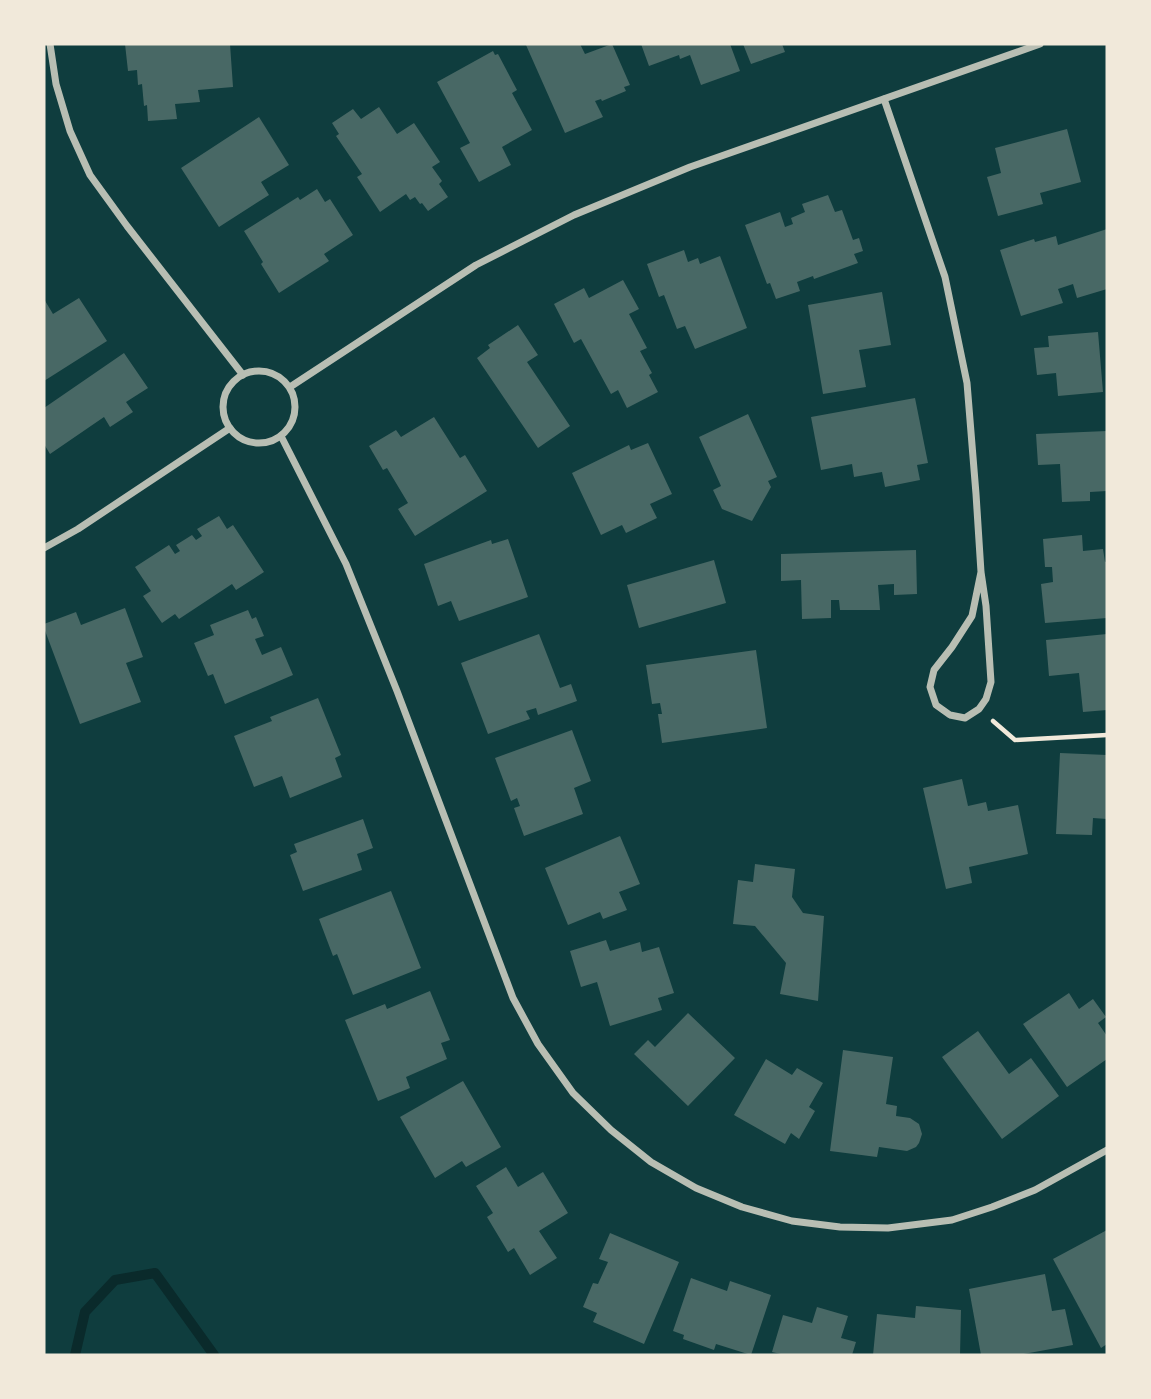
<svg xmlns="http://www.w3.org/2000/svg" width="1151" height="1399" font-family="Quicksand,sans-serif">
<style>
.lines{fill:none;stroke-linecap:round;stroke-linejoin:round}
.stream{stroke:#0a2a2b;stroke-width:10}
.building{fill:#486865}
.path{stroke:#f1e9da;stroke-width:4.5}
.minor{stroke:#b8beb3;stroke-width:7}
</style>
<rect width="100%" height="100%" fill="#0f3d3e"/>
<g class="lines">
<!-- stream -->
<path class="stream" d="M75,1355L85,1312L115,1280L155,1273L214,1355"/>
</g>
<!-- building -->
<g class="building">
<path d="M125,44H230L233,87L198,90L200,102L175,104L177,119L148,121L147,105L144,106L142,84L138,85L137,70L128,71Z"/>
<path d="M528,44H580L585,54L612,44L630,85L624,87L626,91L602,101L601,99L595,101L603,117L565,133L526,45Z"/>
<path d="M641,44H730L740,71L701,85L690,55L680,59L679,55L649,66Z"/>
<path d="M743,44H782L785,52L751,64Z"/>
<path d="M493,51L495,55L498,54L517,90L512,93L532,130L502,147L511,165L479,182L460,148L470,143L437,82Z"/>
<path d="M379,107L397,134L414,123L440,162L432,167L442,181L439,184L448,197L428,211L422,203L420,204L415,197L410,200L406,194L380,212L357,177L362,174L336,136L339,134L332,123L353,109L361,119Z"/>
<path d="M259,117L289,165L261,182L269,195L219,227L181,168Z"/>
<path d="M1067,129L1081,182L1040,193L1043,204L998,216L987,177L1001,173L995,148Z"/>
<path d="M317,189L325,202L330,199L353,235L324,254L329,261L279,293L261,264L263,262L244,231L298,197L300,200Z"/>
<path d="M828,195L835,212L842,210L853,240L859,238L863,251L854,254L858,263L814,279L813,276L797,282L800,291L776,299L770,283L767,284L745,225L780,212L785,227L793,224L791,218L805,212L802,204Z"/>
<path d="M1107,229V273L1106,274L1107,289L1077,298L1073,284L1058,289L1063,303L1021,316L1000,250L1034,239L1035,242L1056,236L1058,245Z"/>
<path d="M684,250L688,262L698,258L700,264L720,256L747,328L695,349L685,326L677,329L664,295L659,297L647,264Z"/>
<path d="M623,280L639,309L629,314L647,348L640,351L652,373L649,375L658,392L627,408L618,390L611,394L581,339L574,343L554,304L584,288L589,298Z"/>
<path d="M882,292L891,345L859,350L866,387L823,394L808,305Z"/>
<path d="M79,298L107,341L44,381V299L53,314Z"/>
<path d="M518,325L538,355L527,362L570,426L538,448L477,358L490,348L488,345Z"/>
<path d="M1098,332L1103,392L1058,396L1056,373L1037,375L1034,348L1049,347L1048,336Z"/>
<path d="M124,353L148,388L126,402L133,412L110,427L104,417L50,454L44,444V408Z"/>
<path d="M915,398L928,463L917,465L920,480L885,487L882,472L854,477L852,464L821,470L811,417Z"/>
<path d="M748,414L777,477L768,481L771,487L752,521L722,509L713,490L721,486L699,437Z"/>
<path d="M434,417L460,458L465,455L487,491L415,536L398,509L408,503L387,468L383,470L369,446L396,430L401,437Z"/>
<path d="M1107,431V491L1090,492V501L1062,502L1060,464L1038,465L1036,434Z"/>
<path d="M648,443L672,494L650,504L657,518L626,533L622,525L601,535L572,473L629,445L631,450Z"/>
<path d="M219,516L227,529L233,525L264,572L236,590L232,584L179,619L175,614L162,623L143,596L151,591L135,567L169,545L175,554L180,551L176,545L192,535L196,540L202,536L197,529Z"/>
<path d="M1082,535L1083,551L1103,549L1105,562L1107,561V618L1045,623L1041,584L1053,582L1052,567H1045L1043,539Z"/>
<path d="M508,539L528,597L459,621L451,601L438,606L424,564L491,540L492,544Z"/>
<path d="M916,550L917,594L894,595V584L878,585L880,610H840L839,600H831V618L802,619L801,580L781,581V554Z"/>
<path d="M714,560L726,603L639,628L627,585Z"/>
<path d="M125,608L143,657L126,663L141,702L80,724L44,628V624L76,612L81,625Z"/>
<path d="M248,610L252,619L256,617L264,636L255,639L262,655L281,647L293,675L225,704L213,674L208,676L194,643L214,635L210,625Z"/>
<path d="M539,634L560,688L571,684L577,701L538,715L536,708L526,711L530,719L488,734L461,663Z"/>
<path d="M1107,634V710L1083,712L1079,673L1049,676L1046,640Z"/>
<path d="M756,650L767,728L662,743L658,714H662L660,703L652,704L646,665Z"/>
<path d="M318,698L341,755L335,758L342,777L290,798L282,776L254,787L234,736L272,721L270,717Z"/>
<path d="M572,730L591,781L574,788L583,814L524,836L514,808L520,806L517,798L511,801L495,758Z"/>
<path d="M1060,753L1107,755V819L1093,818L1092,835L1056,834Z"/>
<path d="M962,779L968,806L986,802L988,811L1018,805L1028,854L969,867L972,883L946,889L923,788Z"/>
<path d="M363,819L373,848L357,854L362,870L303,891L290,855L297,852L294,844Z"/>
<path d="M620,836L640,884L619,892L627,910L603,919L600,912L568,925L545,868Z"/>
<path d="M755,864L795,869L792,897L803,913L824,916L818,1001L780,994L786,963L755,926L733,924L738,880L753,882Z"/>
<path d="M391,891L421,968L353,995L337,954L333,956L319,919Z"/>
<path d="M606,940L610,951L640,942L642,952L659,947L674,993L658,998L662,1010L610,1026L597,982L581,987L570,951Z"/>
<path d="M430,991L450,1040L441,1043L447,1059L406,1077L410,1088L378,1101L345,1020L385,1004L387,1009Z"/>
<path d="M1069,993L1079,1009L1093,999L1106,1017L1098,1023L1107,1036V1059L1067,1087L1023,1024Z"/>
<path d="M688,1013L735,1058L688,1106L634,1054L648,1040L655,1047Z"/>
<path d="M978,1031L1009,1074L1031,1058L1059,1096L1002,1139L942,1057Z"/>
<path d="M843,1050L893,1057L886,1104L897,1106L896,1116L910,1118L919,1124L922,1134L919,1143L916,1147L907,1151L879,1147L877,1157L830,1151Z"/>
<path d="M766,1059L792,1075L797,1068L823,1083L809,1107L815,1111L799,1139L791,1133L785,1144L734,1115Z"/>
<path d="M463,1081L501,1147L466,1167L462,1161L435,1178L400,1117Z"/>
<path d="M506,1167L518,1187L543,1172L568,1213L539,1231L557,1258L530,1275L514,1248L508,1252L487,1217L493,1213L476,1186Z"/>
<path d="M1107,1230V1344L1101,1348L1053,1259Z"/>
<path d="M610,1233L679,1262L644,1344L593,1322L597,1313L583,1307L593,1283L598,1284L608,1262L599,1259Z"/>
<path d="M1045,1274L1052,1311L1065,1309L1073,1345L1018,1355H981L969,1289Z"/>
<path d="M691,1278L727,1291L730,1281L771,1295L751,1355L716,1344L714,1350L683,1339L684,1335L673,1331Z"/>
<path d="M916,1306L961,1310L960,1355H873L877,1314L915,1318Z"/>
<path d="M817,1307L848,1316L841,1338L856,1342L852,1355H785L772,1352L783,1315L812,1323Z"/>
</g>
<g class="lines">
<!-- path -->
<path class="path" d="M993,721L1015,740L1107,735"/>
<!-- minor -->
<g class="minor">
<path d="M50,44L56,84L70,131L90,175L127,226L243,375"/>
<path d="M884,99L945,277L967,383L976,494L981,572L986,606L991,682L986,699L979,709L965,718L950,715L936,705L930,687L934,670L952,647L972,616L981,572"/>
<circle cx="259" cy="407" r="36"/>
<path d="M290,387L476,265L574,215L690,167L1040,44"/>
<path d="M281,436L346,564L397,691L513,998L538,1044L573,1093L611,1130L651,1162L696,1188L742,1207L792,1221L840,1227L888,1228L952,1220L992,1207L1035,1190L1107,1150"/>
<path d="M44,548L78,529L230,428"/>
</g>
</g>
<!-- border -->
<rect width="1151" height="1399" fill="none" stroke="#f1e9da" stroke-width="91"/>
</svg>
